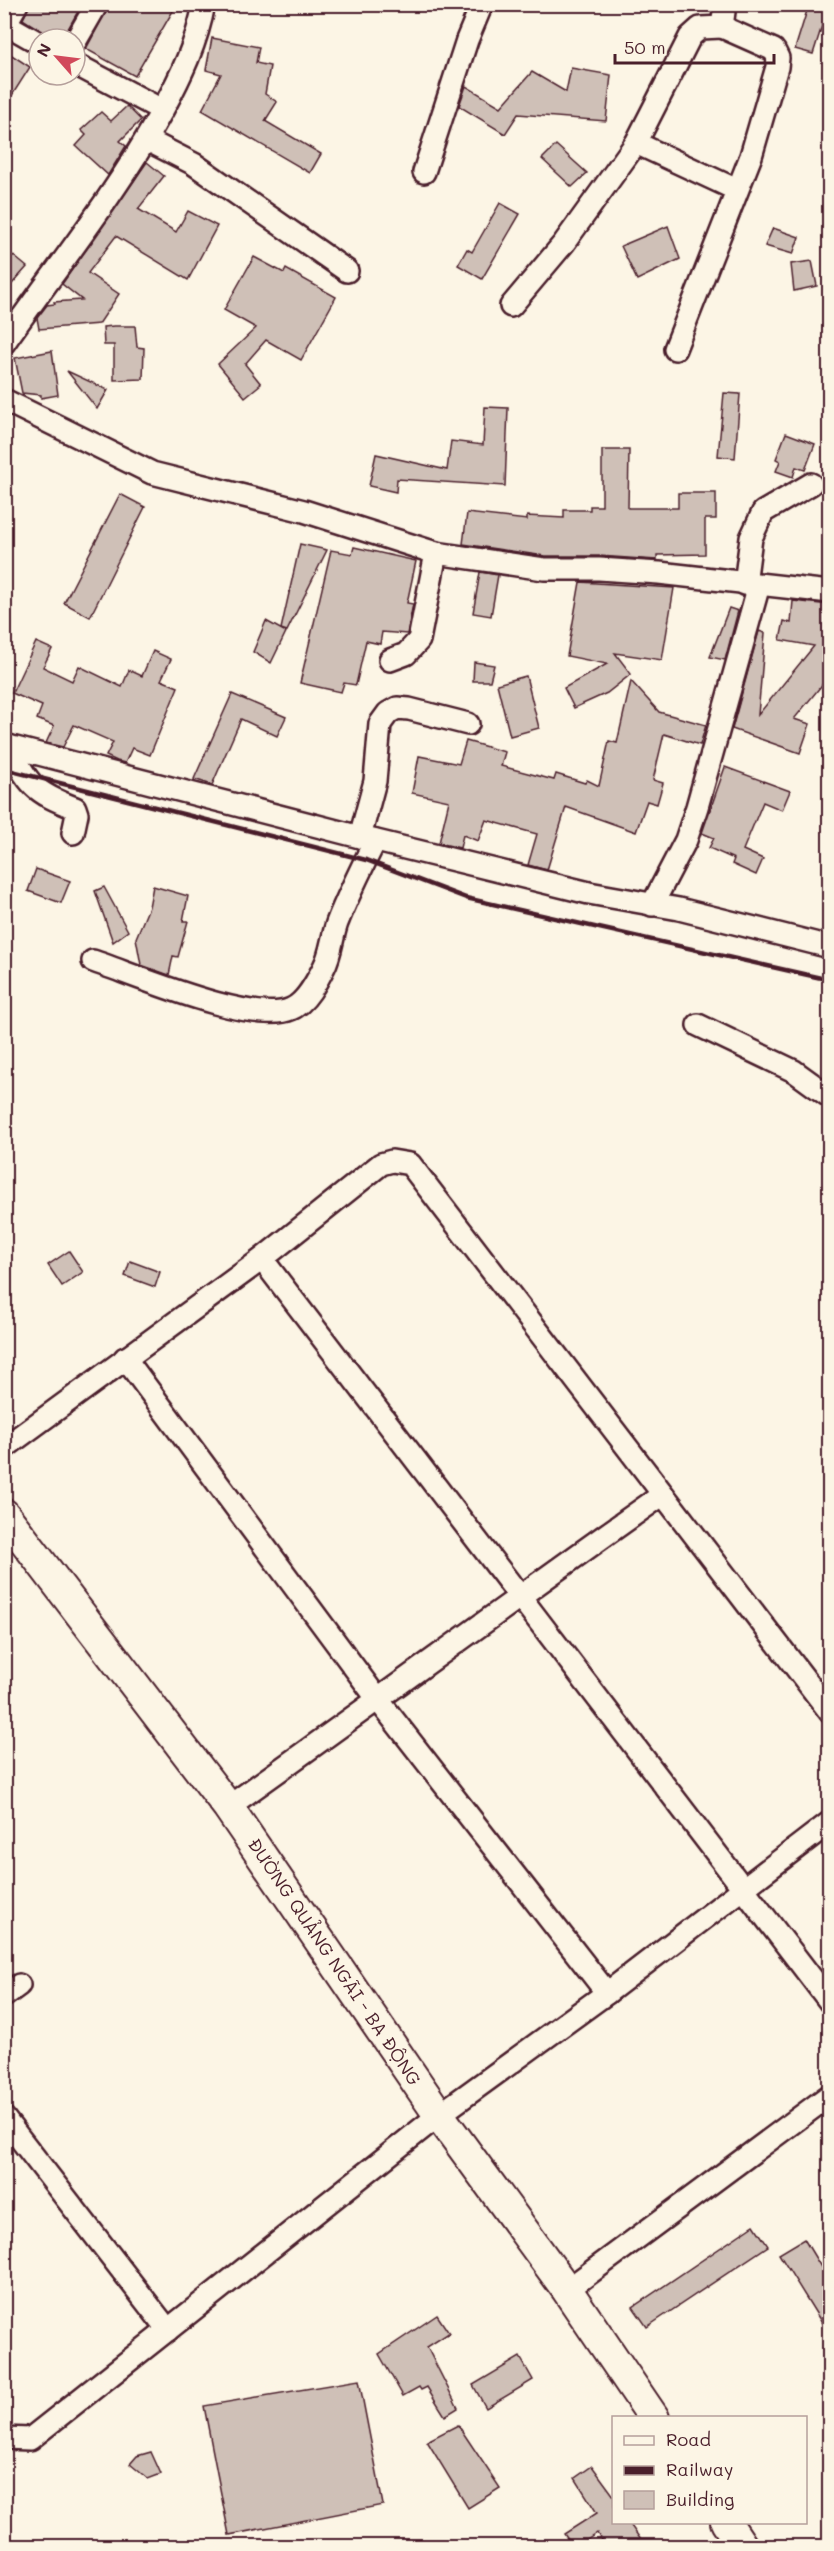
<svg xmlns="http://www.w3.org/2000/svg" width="834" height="2551" font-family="Mali,sans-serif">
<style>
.building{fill:#cfc0b7;stroke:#4a1f2b;stroke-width:1.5}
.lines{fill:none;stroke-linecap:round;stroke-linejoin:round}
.minor-casing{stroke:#4a1f2b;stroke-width:26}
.secondary-casing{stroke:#4a1f2b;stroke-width:34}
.minor{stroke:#fcf5e5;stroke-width:21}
.secondary{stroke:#fcf5e5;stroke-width:30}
.rail{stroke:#4a1f2b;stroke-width:4.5}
.labels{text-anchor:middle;stroke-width:6;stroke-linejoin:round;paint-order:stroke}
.street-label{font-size:18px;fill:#4a1f2b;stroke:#fcf5e5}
</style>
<rect width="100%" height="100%" fill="#fcf5e5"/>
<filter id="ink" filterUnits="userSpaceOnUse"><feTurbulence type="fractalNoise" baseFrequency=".0167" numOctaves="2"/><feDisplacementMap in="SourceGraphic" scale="12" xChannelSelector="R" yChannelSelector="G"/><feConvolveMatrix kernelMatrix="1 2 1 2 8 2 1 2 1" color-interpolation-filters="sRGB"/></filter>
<g filter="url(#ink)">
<!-- building -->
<g class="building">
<path d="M30,4H82L64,36L55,31L50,37L23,19Z"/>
<path d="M110,4H177L135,76L86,49Z"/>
<path d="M809,4H829L813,54L795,49Z"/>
<path d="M212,38L259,47L256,63L270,66L265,94L277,102L265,121L321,154L310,173L202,110L221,74L206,70Z"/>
<path d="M4,50L30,67L4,108Z"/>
<path d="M571,68L611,75L606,121L518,114L505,134L459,106L466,86L501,107L532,72L566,92Z"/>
<path d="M127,106L141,120L120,141L126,146L108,175L76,146L86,135L81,130L101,112L111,121Z"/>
<path d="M556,145L587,173L572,187L542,159Z"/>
<path d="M147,162L164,176L138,209L176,232L188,211L217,226L188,280L116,236L88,273L119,294L99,324L39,329L37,318L47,305L55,304L54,302L82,300L62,284Z"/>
<path d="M500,203L520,214L482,279L458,265L467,249L472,252Z"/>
<path d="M668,226L680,259L637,280L621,246Z"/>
<path d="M773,228L799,237L793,254L765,246Z"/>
<path d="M4,248L27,267L4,293Z"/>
<path d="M254,257L284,273L286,269L336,297L301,360L266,340L245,364L261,384L245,397L218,364L256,328L224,310Z"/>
<path d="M812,261L817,286L794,291L791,264Z"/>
<path d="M114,326H135L137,347L144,348L143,379L114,380V345H104L103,327Z"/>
<path d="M52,351L58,395L41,398V395L22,393L15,358Z"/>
<path d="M67,371L108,390L97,409Z"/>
<path d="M724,393L740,394L735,458L718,456Z"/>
<path d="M485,407L508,408L505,486L397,479L396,492L369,486L376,454L447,470L451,441L483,445Z"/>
<path d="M786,433L815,444L805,470L796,467L793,477L776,471L780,461L776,459Z"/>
<path d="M602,450H629L628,508H678V493H716V519H705V554L657,555V560L599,556H545L463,544L467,513L527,520V516L564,518V510H590V506H602Z"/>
<path d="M120,494L145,507L90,617L64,603Z"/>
<path d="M300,544L327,550L287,631L281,629Z"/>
<path d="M354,547L416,561L407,603L413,604L407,634L382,632L380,644L366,641L356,685L344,683L341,692L300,683L331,550L352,554Z"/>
<path d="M480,572L498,575L491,616L473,613Z"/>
<path d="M580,582L674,588L662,660L615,653L631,674L607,693L574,708L564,688L607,664L567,656Z"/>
<path d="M793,601L830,605V675L794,719L810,724L800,753L732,729L759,631L765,633L758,715L814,646L780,640L784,621L791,623Z"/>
<path d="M729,608L738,611L725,660L710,657Z"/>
<path d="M266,621L286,632L271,663L253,652Z"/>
<path d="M36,642L52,649L43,667L72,681L79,666L122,687L129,670L142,676L153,651L171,659L161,680L178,687L150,755L132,748L125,763L117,761L106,756L113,742L74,725L63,747L46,743L54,726L37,719L42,706L12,693Z"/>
<path d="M474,662L494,665L490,681H473Z"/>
<path d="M526,676L539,728L510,736L497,684Z"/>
<path d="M631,681L659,712L706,725L700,745L664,734L653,780L663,783L657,804L647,801L636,832L566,807L547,870L528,865L537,834L486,820L478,841L463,835L460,848L439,843L449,801L412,793L419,756L459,764L466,741L505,752L501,766L554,780L556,774L585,783L587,780L599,786L609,741L617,743Z"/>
<path d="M232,694L286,717L277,736L241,719L212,785L194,779Z"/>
<path d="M725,767L790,791L782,810L763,802L743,850L763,859L756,875L732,864L734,859L709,848L714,838L702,833Z"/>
<path d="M36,869L70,881L61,903L28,891Z"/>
<path d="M153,886L188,896L183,921H188L178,957L173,956L169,975L141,965L136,938L149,907Z"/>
<path d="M104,887L128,931L113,942L95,891Z"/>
<path d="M69,1251L83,1272L62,1286L48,1265Z"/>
<path d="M130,1261L160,1272L155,1287L125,1276Z"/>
<path d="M754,2225L768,2246L647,2327L633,2307Z"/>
<path d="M804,2239L830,2282V2336L779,2254Z"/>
<path d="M437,2315L449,2333L427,2347L458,2408L445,2416L427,2387L421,2390L419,2387L403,2396L379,2354Z"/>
<path d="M520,2357L533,2380L486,2408L473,2385Z"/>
<path d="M359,2380L383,2505L229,2535L204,2406Z"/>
<path d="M458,2425L500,2488L468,2508L427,2441Z"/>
<path d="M151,2452L161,2474L148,2479L130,2464L137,2456Z"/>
<path d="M592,2466L614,2496V2523H629L646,2547H605L597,2533L577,2547H573L564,2534L597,2513L575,2478Z"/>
</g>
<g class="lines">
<!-- minor casing -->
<g class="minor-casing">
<g id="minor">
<path d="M4,23L39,43"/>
<path d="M6,23L17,4"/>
<path d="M75,42L97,4"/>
<path d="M75,64L162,110"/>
<path d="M147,140L194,164L347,271"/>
<path d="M636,143L737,190"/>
<path d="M424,172L467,40L482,4"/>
<path d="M511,306L564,243L636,143L690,37L700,28L722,27L725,4"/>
<path d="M4,343C58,266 117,193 162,111C181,76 197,43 204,4"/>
<path d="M675,349L751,156L777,67L778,58L774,50L722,27"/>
<path d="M4,400L152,473L304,511L436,553L544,569H599L659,573L830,592"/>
<path d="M745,584L751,538L763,512L811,484"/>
<path d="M390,660L406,654L419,640L436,553"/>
<path d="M4,745L360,837L589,893L679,909L830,947"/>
<path d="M9,746C29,785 33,792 75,808L77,814L73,833"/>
<path d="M360,837L375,781L380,724L388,713L397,708L409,709L468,724"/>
<path d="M652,905L686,840L697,807L759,585"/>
<path d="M93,961C135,975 253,1026 291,1009C306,1003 317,981 324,967C331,954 332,937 337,923C348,895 362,867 375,841"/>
<path d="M698,1025L794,1071L830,1097"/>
<path d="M262,1259L830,2002"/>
<path d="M125,1358L379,1701L607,1993"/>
<path d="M4,1448L262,1259L381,1164L392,1161L410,1164L830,1712"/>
<path d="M228,1807C373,1704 516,1598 662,1495"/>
<path d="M4,1996L19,1985"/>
<path d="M4,2118L168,2330"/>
<path d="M567,2290L830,2095"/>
<path d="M4,2438L30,2439L439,2115L607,1993L830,1822"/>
</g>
</g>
<!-- secondary casing -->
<g class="secondary-casing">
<g id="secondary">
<path d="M4,1514L228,1807L439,2115L567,2290L654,2418"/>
<path d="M726,2522L742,2546"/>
</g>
</g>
<!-- minor -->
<use href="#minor" class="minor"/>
<!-- secondary -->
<use href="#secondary" class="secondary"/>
<!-- rail -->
<path class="rail" d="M4,769L366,860L466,898L830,980"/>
</g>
</g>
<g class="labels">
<!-- street labels -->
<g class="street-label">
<text transform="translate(334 1962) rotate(56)" y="6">ĐƯỜNG QUẢNG NGÃI - BA ĐỘNG</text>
</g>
</g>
<!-- margin -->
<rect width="834" height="2551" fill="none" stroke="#fcf5e5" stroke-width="24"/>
<rect x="12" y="12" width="810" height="2527" fill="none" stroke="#4a1f2b" stroke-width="2" filter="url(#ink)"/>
<!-- legend -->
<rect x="612" y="2416" width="195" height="108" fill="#fcf5e5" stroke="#b59f9b" stroke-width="1.5"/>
<rect x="624" y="2436" width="30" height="9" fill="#fcf5e5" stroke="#b59f9b" stroke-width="1.5"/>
<text x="666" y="2446" font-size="18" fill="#4a1f2b">Road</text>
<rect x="624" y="2466" width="30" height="9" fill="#4a1f2b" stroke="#b59f9b" stroke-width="1.5"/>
<text x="666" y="2476" font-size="18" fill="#4a1f2b">Railway</text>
<rect x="624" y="2491" width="30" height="18" fill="#cfc0b7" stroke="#b59f9b" stroke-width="1.5"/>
<text x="666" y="2506" font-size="18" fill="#4a1f2b">Building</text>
<!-- north arrow -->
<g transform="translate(57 57) rotate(298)"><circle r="28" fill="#fcf5e5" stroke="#b59f9b" stroke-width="1.5"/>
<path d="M0-4.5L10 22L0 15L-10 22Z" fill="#d1495b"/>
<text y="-9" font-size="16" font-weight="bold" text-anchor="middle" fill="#4a1f2b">N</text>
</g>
<!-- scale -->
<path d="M615 54v9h159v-9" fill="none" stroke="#4a1f2b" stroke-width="3"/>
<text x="624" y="54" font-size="18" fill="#4a1f2b" stroke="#fcf5e5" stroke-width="4.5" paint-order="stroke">50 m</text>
</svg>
